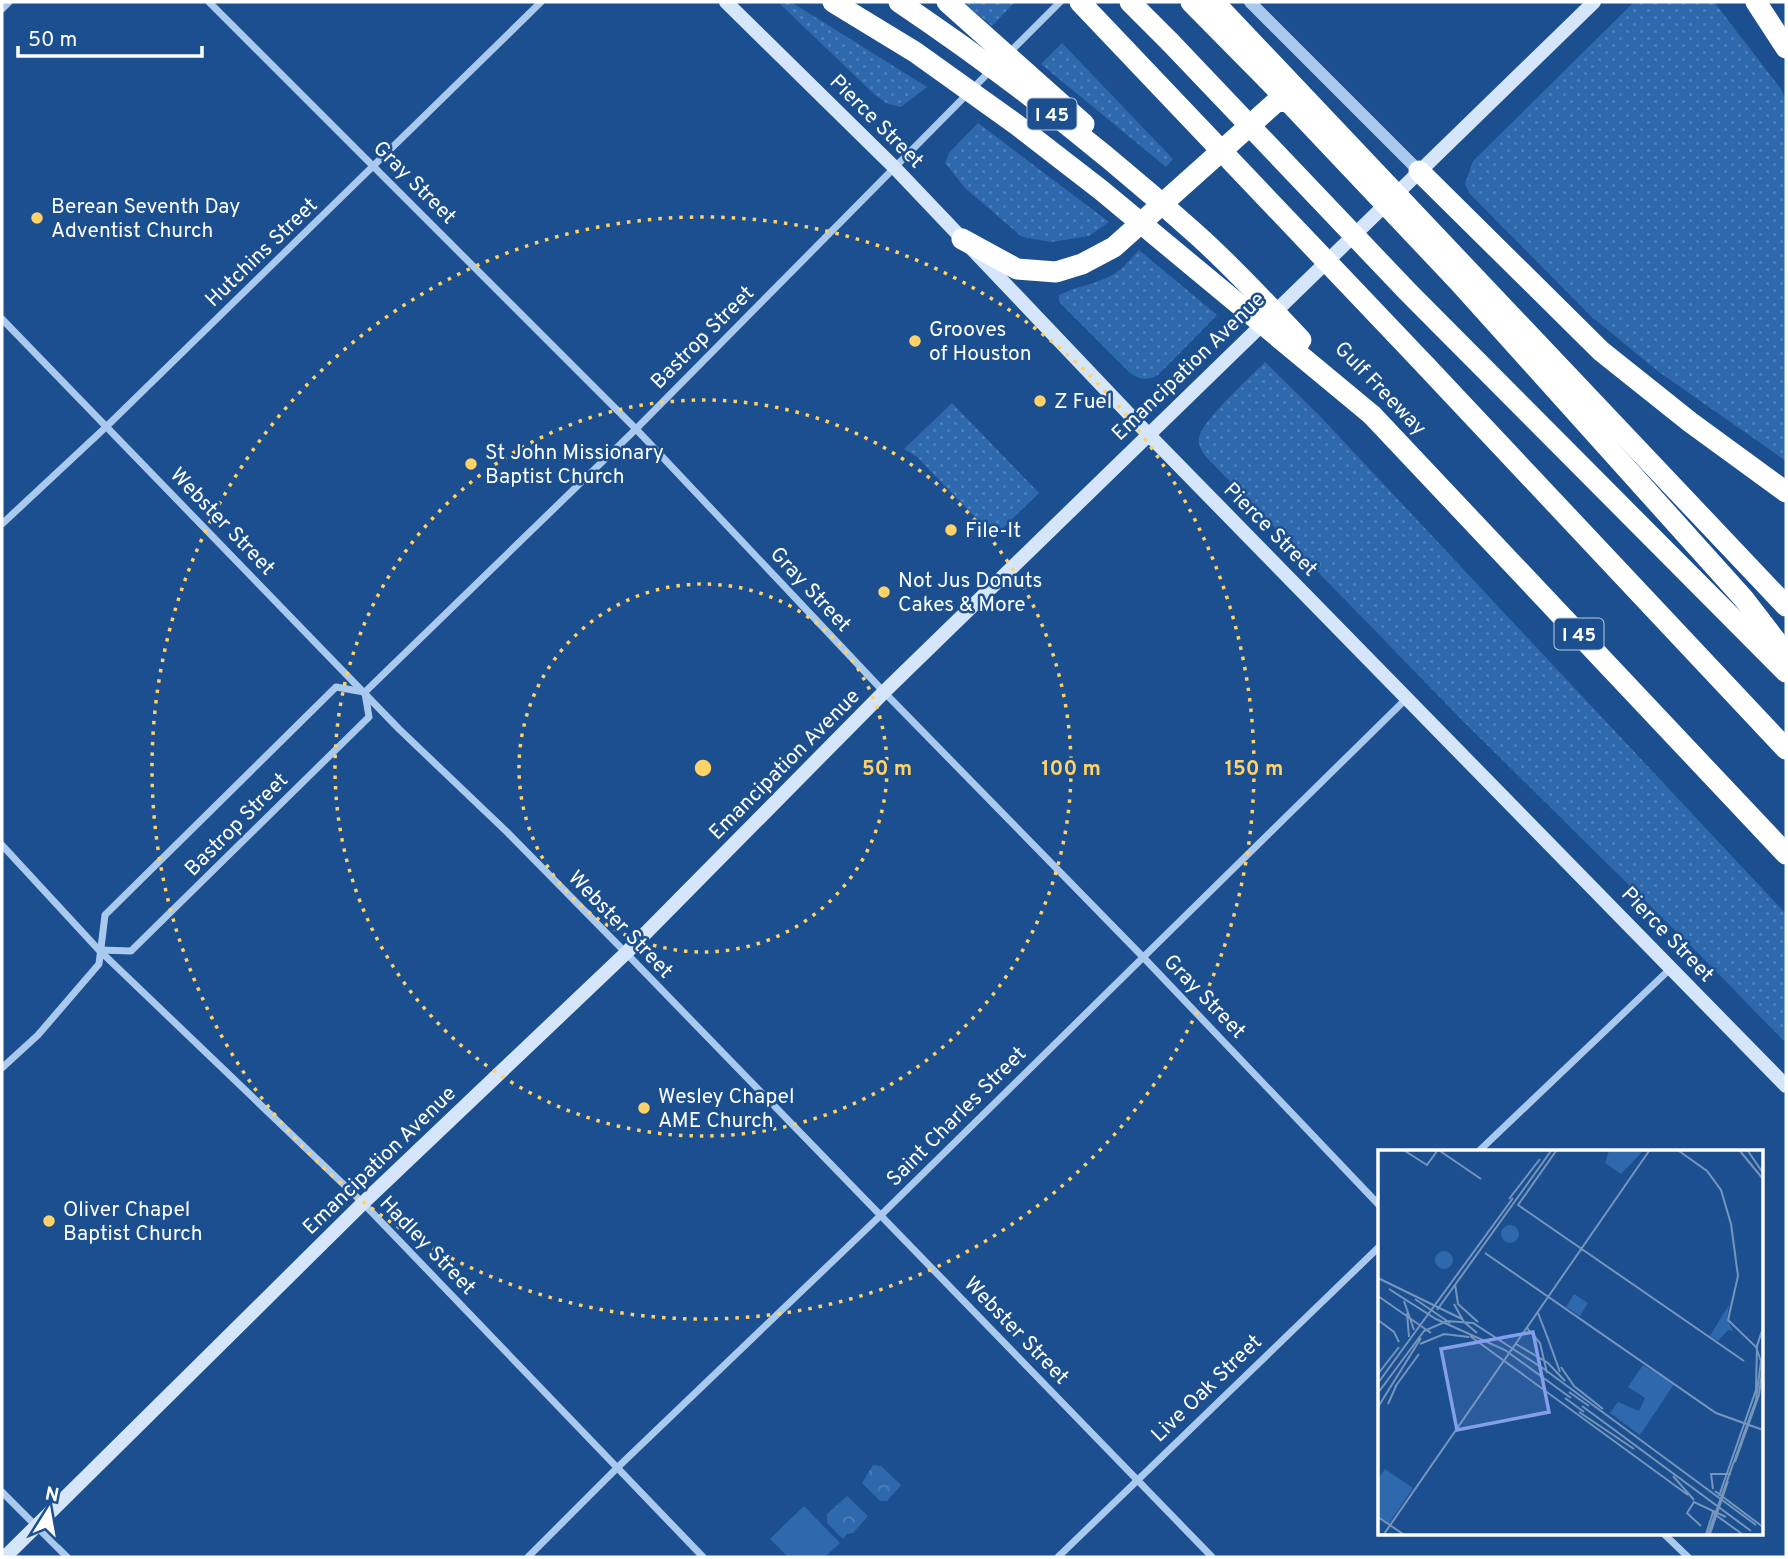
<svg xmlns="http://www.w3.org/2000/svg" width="1788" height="1559" font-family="Overpass,sans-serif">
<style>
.grass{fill:url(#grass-dots)}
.forest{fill:url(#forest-crowns)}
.garden{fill:#2e69ad}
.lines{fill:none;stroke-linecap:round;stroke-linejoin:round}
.minor{stroke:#a9c9ee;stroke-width:7}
.tertiary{stroke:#a9c9ee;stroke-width:12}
.secondary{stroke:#d6e6fa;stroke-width:14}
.motorway{stroke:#fff;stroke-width:21}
.motorway-bridge{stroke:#fff;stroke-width:21}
.ring{fill:none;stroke:#ffd166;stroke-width:3.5;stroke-dasharray:3.5 7}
.poi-dot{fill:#ffd166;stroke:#1b4f8f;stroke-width:2.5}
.labels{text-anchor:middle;stroke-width:5;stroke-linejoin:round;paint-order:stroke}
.shield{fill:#1b4f8f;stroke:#bbcadd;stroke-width:2}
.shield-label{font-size:19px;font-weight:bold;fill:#fff}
.street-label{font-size:21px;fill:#fff;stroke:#1b4f8f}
.poi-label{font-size:21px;fill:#fff;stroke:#1b4f8f;text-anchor:start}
.inset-road{fill:none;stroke:#7695bc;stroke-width:2}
.view{fill:#839eea;fill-opacity:0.15;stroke:#839eea;stroke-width:3.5}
.inset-edge{fill:none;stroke:#fff;stroke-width:3.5}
.centre{fill:#ffd166;stroke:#1b4f8f;stroke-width:3.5}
.ring-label{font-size:21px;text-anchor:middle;font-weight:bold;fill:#ffd166;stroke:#1b4f8f;stroke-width:5;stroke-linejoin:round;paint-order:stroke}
</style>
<defs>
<pattern id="grass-dots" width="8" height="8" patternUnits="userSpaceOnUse" patternTransform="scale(1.75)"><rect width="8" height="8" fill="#2e69ad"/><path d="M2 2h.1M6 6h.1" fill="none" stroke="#4d80b9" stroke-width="1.8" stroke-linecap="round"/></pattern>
<pattern id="forest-crowns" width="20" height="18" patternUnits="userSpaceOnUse" patternTransform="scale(1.75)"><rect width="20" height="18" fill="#2e69ad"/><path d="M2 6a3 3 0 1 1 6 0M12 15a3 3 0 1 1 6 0" fill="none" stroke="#4d80b9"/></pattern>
</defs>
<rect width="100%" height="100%" fill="#1b4f8f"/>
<!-- grass -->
<g class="grass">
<path d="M778,2H791L927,87L901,107L888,104L876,96Z"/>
<path d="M963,2H1015L992,26Z"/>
<path d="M1634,2H1714L1781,89L1786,100V461L1659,372L1593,318L1469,193L1465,184L1473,161Z"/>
<path d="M1062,43L1173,159L1166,167L1041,64Z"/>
<path d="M978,123L1109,222L1089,236L1071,239L1051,242L1022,237L965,188L945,163L949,153Z"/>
<path d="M1139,250L1217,315L1158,375C1146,381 1140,380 1129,372L1059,302V295C1077,286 1097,284 1114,274C1123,269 1131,258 1139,250Z"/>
<path d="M1265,362L1318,414L1786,914V1043L1700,955L1463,721L1207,458C1202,452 1198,446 1199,438C1201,422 1251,376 1265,362Z"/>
<path d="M952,403L1039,493L994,537L917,457L904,449Z"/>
</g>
<!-- forest -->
<g class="forest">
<path d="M873,1465L881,1466L901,1485L887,1501H880L862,1483Z"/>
<path d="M847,1496L868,1516L853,1533L847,1534L843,1539L827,1523V1514Z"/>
</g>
<!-- garden -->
<path class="garden" d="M804,1506L840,1543L825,1557H788L770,1539Z"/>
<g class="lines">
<!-- minor -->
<g class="minor">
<path d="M209,2L636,429L884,692L1143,957L1380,1206"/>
<path d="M2,9L9,2"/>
<path d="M1009,53L1060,2"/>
<path d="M2,319L399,729L507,832L626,953L1212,1557"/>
<path d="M2,524L107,426L541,2"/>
<path d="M365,692L636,429L990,71"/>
<path d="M2,845L99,950L363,1203L703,1557"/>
<path d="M100,950L131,951L369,717L365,693"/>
<path d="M2,1068L38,1035L99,964L105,915L336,687L364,692"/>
<path d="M1479,1151L1671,968"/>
<path d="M2,1492L67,1557"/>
<path d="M1663,1533L1688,1557"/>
<path d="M528,1557L618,1467L881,1215L1407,698"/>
<path d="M1058,1557L1380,1246"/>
</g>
<!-- tertiary -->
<path class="tertiary" d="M1250,2L1419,171"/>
<!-- secondary -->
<g class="secondary">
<path d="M726,2L894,167L1148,434L1786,1086"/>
<path d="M5,1557L363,1203L626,953L884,692L1594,2"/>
</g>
<!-- motorway -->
<g class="motorway">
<path d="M1130,2L1170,42"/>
<path d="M1191,2L1267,79"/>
<path d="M1214,2L1786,606"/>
<path d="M1756,2L1786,48"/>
<path d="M1419,171L1601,351L1690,422L1786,492"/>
<path d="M962,239L1017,269L1056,272L1082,264L1114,247L1276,102L1296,100L1302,102"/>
<path d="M1426,366L1786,749"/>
<path d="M1372,415L1786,854"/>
</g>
<!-- motorway-bridge -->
<g class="motorway-bridge">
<path d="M833,2L915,52L1017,125L1101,190L1372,415"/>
<path d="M899,2C1003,72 1103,150 1196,234C1233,267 1267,304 1301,340"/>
<path d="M947,2L1084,124"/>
<path d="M1080,2L1426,366"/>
<path d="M1170,42L1408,292L1786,672"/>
<path d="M1267,79L1458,281L1744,599L1786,654"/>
</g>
</g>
<!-- distance rings -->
<g class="ring">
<circle cx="703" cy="768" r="184"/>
<circle cx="703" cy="768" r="368"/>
<circle cx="703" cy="768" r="551"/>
</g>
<!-- markers -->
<g class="poi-dot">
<circle cx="37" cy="218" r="7"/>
<circle cx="915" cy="341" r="7"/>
<circle cx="1040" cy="401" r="7"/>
<circle cx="471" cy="464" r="7"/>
<circle cx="951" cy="530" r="7"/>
<circle cx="884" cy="592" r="7"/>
<circle cx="644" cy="1108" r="7"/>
<circle cx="49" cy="1221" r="7"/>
</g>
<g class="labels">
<!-- shield labels -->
<g class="shield">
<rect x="1027.5" y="98.5" width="49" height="31" rx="5"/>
<rect x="1554.5" y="618.5" width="49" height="31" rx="5"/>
</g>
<g class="shield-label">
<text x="1052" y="121">I 45</text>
<text x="1579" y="641">I 45</text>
</g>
<!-- street labels -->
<g class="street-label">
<text transform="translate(877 121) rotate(45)" y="7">Pierce Street</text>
<text transform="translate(415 182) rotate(45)" y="7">Gray Street</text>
<text transform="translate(261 252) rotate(-44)" y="7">Hutchins Street</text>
<text transform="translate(702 337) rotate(-45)" y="7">Bastrop Street</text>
<text transform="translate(1188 366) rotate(-44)" y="7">Emancipation Avenue</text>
<text transform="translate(1381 388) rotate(46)" y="7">Gulf Freeway</text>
<text transform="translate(223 521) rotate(46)" y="7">Webster Street</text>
<text transform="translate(1271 529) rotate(45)" y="7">Pierce Street</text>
<text transform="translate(811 589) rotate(47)" y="7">Gray Street</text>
<text transform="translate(784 764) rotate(-45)" y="7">Emancipation Avenue</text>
<text transform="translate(236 824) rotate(-45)" y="7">Bastrop Street</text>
<text transform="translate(621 924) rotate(46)" y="7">Webster Street</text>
<text transform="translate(1668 934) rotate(46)" y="7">Pierce Street</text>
<text transform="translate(1205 996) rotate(46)" y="7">Gray Street</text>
<text transform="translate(956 1116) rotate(-45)" y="7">Saint Charles Street</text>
<text transform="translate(379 1160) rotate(-44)" y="7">Emancipation Avenue</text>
<text transform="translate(428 1245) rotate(46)" y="7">Hadley Street</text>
<text transform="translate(1017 1330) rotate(46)" y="7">Webster Street</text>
<text transform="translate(1206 1388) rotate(-44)" y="7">Live Oak Street</text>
</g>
<!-- poi labels -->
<g class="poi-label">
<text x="51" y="213">Berean Seventh Day<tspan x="51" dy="24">Adventist Church</tspan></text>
<text x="929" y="336">Grooves<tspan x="929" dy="24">of Houston</tspan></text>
<text x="1054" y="408">Z Fuel</text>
<text x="485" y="459">St John Missionary<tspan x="485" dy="24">Baptist Church</tspan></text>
<text x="965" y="537">File-It</text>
<text x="898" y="587">Not Jus Donuts<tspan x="898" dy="24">Cakes &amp; More</tspan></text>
<text x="658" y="1103">Wesley Chapel<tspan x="658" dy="24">AME Church</tspan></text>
<text x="63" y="1216">Oliver Chapel<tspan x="63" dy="24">Baptist Church</tspan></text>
</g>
</g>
<!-- overview -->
<g transform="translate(1378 1150)">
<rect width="385" height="385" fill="#1b4f8f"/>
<path d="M123 84a9 9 0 1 1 18 0a9 9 0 1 1-18 0ZM57 110a9 9 0 1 1 18 0a9 9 0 1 1-18 0ZM196,144L210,153L202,166L188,157ZM351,155L349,169L355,181L350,180L340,191L332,186ZM265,215L296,234L262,285L232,263L240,252L261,261L267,248L250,237Z" fill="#2e69ad"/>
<path d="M7,319L35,338L11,373L0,366V329Z" fill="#2e69ad"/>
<path d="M231,1H265L243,24L227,13Z" fill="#2e69ad"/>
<path class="inset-road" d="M27,1L49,15L59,1M62,1L103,29M178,1L140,55L366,211M301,1L329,21L343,40L353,74L360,126L350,170L378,197L383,211L378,250L330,384M362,1L385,29M370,1L385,23M131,49L162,9M107,103L338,263L385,280M0,128L84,169M77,134L80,154L100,172M11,139L58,169L127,200L193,248M0,146L53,183M37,149L72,173M26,151L36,180M76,154L86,172L99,183M59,160L173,1M29,163L31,187M160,163L170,189M0,170L16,182L21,192M149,178L162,193L169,223M92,186L310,345M169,186L182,222M42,194L66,184L91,187M138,194L170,213L187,231M183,217L196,236L225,259M0,224L21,197M0,233L135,48M17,237L41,204M191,242L211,256M0,243L46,181L69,171L95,173L166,219L378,375M187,248L206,262M10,254L19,234M204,256L373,381M0,257L43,188M201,262L256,299M357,312L381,245L385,214M295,326L316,350M335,339L333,324H353M337,341L385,377M341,346L378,240L379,196L385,178M335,363L364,384M0,367L25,384M323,376L309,363L316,352L348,367M6,384L271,1M328,384L335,362M332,384L350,331"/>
<path class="view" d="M155,182L171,262L79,280L63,199Z"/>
<rect width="385" height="385" class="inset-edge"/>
</g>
<circle cx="703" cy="768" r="10" class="centre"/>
<g class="ring-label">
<text x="887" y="775">50 m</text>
<text x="1071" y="775">100 m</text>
<text x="1254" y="775">150 m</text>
</g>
<!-- border -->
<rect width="1788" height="1559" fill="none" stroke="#ffffff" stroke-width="7"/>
<!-- north arrow -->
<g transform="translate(49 1510) rotate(11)" stroke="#1b4f8f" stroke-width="5" paint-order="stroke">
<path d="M0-5L12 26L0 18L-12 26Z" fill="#ffffff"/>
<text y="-10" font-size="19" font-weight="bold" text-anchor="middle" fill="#ffffff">N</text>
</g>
<!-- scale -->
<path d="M18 46v10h184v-10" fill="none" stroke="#ffffff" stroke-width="3.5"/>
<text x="28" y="46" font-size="21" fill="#ffffff" stroke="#1b4f8f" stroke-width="5" paint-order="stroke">50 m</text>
</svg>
